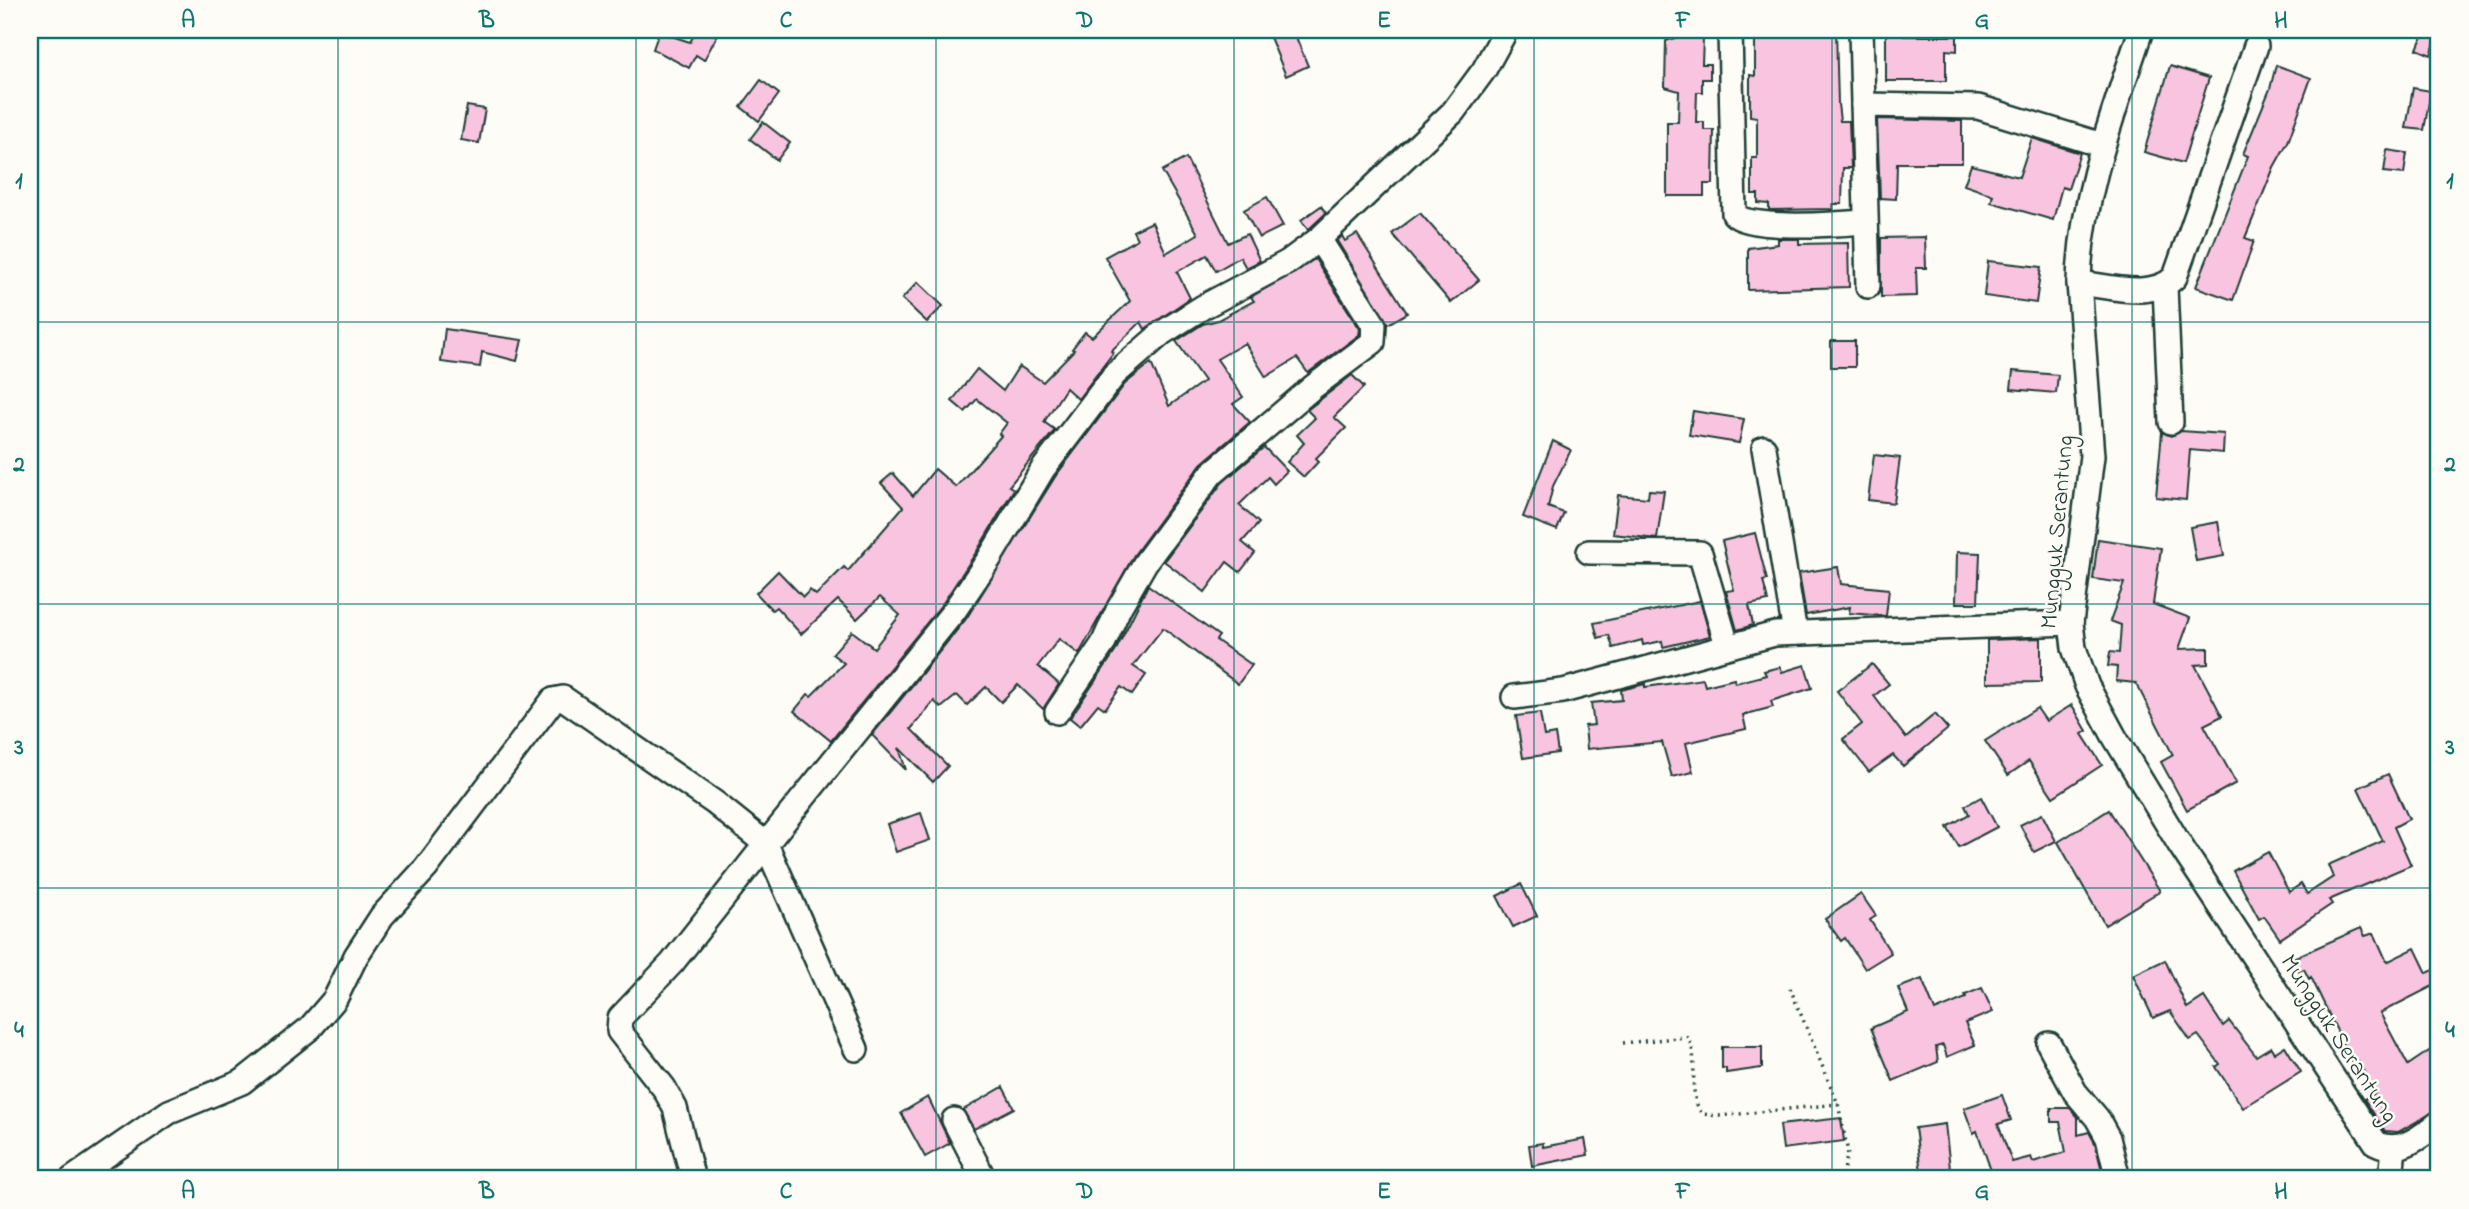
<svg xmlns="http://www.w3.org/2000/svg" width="2469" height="1209" font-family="'Indie Flower',sans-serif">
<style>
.building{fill:#f8c4e0;stroke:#1f3d34;stroke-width:2}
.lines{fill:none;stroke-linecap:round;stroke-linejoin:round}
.minor-casing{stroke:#1f3d34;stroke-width:28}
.path{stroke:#1f3d34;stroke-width:3.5;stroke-dasharray:2 5;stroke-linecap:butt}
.minor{stroke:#fdfcf7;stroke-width:23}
.grid{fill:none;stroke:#0f766e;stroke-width:2;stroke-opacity:0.55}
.labels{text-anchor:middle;stroke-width:5;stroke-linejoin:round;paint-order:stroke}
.street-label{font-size:24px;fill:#1f3d34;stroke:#fdfcf7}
.neatline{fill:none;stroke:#0f766e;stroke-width:2.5}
.grid-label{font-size:23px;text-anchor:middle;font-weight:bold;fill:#0f766e}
</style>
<rect width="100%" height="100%" fill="#fdfcf7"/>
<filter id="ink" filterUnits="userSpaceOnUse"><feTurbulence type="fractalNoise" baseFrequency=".0143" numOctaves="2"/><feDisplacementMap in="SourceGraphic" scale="14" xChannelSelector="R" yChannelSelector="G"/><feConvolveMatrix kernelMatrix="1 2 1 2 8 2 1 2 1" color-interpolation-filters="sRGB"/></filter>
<g filter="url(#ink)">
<!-- building -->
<g class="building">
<path d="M697,30H705L717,36L704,60L696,55L689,68L653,49L659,32L690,42Z"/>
<path d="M1267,30H1293L1308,66L1286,76Z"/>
<path d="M1677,30H1695V38H1703L1702,64H1710V79H1702V92H1697L1696,122H1704V130H1714L1713,184H1704V196H1667V122H1678L1679,91L1665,87L1666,41L1677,37Z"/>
<path d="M1755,30H1836L1838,104L1840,121H1849L1851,168H1843L1842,204H1833V209L1769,210V204L1758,203V194H1752V158H1757V117L1750,116V75L1755,76Z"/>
<path d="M1886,30H1904V36H1957V51L1946,50V81H1886Z"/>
<path d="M2425,30H2439L2431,55L2417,49Z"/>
<path d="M2276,65L2311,78L2288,142L2274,167L2245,238L2254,241L2233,300L2196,287L2248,156L2243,154L2270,89Z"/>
<path d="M2170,66L2209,78L2183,163L2144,152Z"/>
<path d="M761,80L779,94L759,121L741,107Z"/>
<path d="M2413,88L2431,91L2424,130L2406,128Z"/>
<path d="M467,106L485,109L479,143L461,140Z"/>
<path d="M1877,119L1962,121V163H1897L1896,199L1880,198Z"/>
<path d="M763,122L790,143L777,160L750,139Z"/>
<path d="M2032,138L2080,153L2068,189L2062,187L2053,220L1991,202L1993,195L1964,185L1971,165L2019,177Z"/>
<path d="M2387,150L2407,153L2404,174L2384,172Z"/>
<path d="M1186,158L1228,243L1247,234L1260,261L1246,268L1240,257L1216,271L1207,255L1177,272L1190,298L1145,329L1141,322L1111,351L1113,353L1078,399L1066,388L1044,422L1055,430L1009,486L1014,489L977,551L943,603L831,741L794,711L808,694L811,696L844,663L832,654L852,631L874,648L900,615L880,597L857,619L838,600L801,634L776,607L772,610L756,593L778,571L803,597L810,590L816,595L844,567L848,571L903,507L881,483L893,473L913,496L935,469L956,487L1001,436L999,434L1007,423L977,399L965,412L952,401L977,369L1003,391L1019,366L1043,382L1074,350L1072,349L1085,332L1092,337L1130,301L1105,257L1137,239L1133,231L1152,222L1166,253L1198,234L1162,171Z"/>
<path d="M1267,197L1283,226L1259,238L1244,210Z"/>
<path d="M1321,206L1326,213L1308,230L1301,220Z"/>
<path d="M1420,213L1479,280L1451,303L1392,234Z"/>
<path d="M1357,234L1407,313L1388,324L1337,241L1342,236L1345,241Z"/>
<path d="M1925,237L1926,268H1916L1917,296L1881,297V238Z"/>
<path d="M1778,239H1799V244L1848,243L1849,287L1748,290V248L1778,244Z"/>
<path d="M1315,259L1360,329L1359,335L1308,373L1297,358L1266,377L1245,343L1217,359L1243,397L1233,404L1250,422L1201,464L1134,555L1079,654L1059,639L1038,666L1059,684L1043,709L1018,685L1001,702L986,687L967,705L957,695L941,708L934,701L911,729L948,766L933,782L899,748L906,770L872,735L966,619L1055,477L1125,384L1151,363L1169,406L1204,381L1176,341L1203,324L1218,320L1254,301L1251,297Z"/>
<path d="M1988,261L2041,267L2036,303L1984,296Z"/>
<path d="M918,282L943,306L927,322L902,299Z"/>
<path d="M445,329L522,340L517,361L482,352L480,367L441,362Z"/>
<rect x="1831" y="341" width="24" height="26"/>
<path d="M2013,371L2058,375L2056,393L2011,389Z"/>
<path d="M1352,375L1364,387L1334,417L1346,428L1315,459L1318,462L1304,477L1287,462L1304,443L1297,435L1315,418L1307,410Z"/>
<path d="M1693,411L1744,419L1739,443L1689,435Z"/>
<path d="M2181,431L2224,434L2223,453L2190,450L2186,500L2156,497L2162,432L2171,436Z"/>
<path d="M1553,441L1571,450L1553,486L1548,507L1564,513L1557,530L1523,517Z"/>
<path d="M1264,447L1287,471L1274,484L1268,477L1239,505L1259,523L1242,542L1255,553L1240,572L1227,562L1205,592L1164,561L1222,483Z"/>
<path d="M1874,455L1900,458L1894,503L1868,500Z"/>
<path d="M1649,490L1664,491L1657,539L1613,534L1618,495L1648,498Z"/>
<path d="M2218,522L2224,556L2196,561L2190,527Z"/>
<path d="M1755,533L1767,580L1763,581L1768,601L1749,605L1753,625L1737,630L1726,591L1734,590L1722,541Z"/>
<path d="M2098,539L2161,548L2153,604L2190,618L2179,649L2208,648V664L2195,665L2222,716L2204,725L2236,783L2187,810L2161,762L2173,755L2136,683L2116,681L2117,667L2108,666L2110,652L2119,653L2121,625L2110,621L2124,583L2093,579Z"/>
<path d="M1957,552L1980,553L1978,603H1956Z"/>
<path d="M1838,567L1841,584L1889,589L1886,616L1849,613L1850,607L1806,615L1799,573Z"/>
<path d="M1148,585L1219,636L1216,640L1252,665L1238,684L1163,628L1133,666L1146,675L1132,695L1121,687L1105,709L1098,704L1080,726L1070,718L1115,652Z"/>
<path d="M1700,601L1710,636L1663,647L1662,641L1643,645L1642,640L1613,648L1609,635L1598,638L1594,623Z"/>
<path d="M2041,638V682L1987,683V640Z"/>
<path d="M1872,664L1889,684L1874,696L1906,738L1935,714L1948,729L1903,766L1893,755L1869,772L1843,739L1862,724L1837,691Z"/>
<path d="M1805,665L1812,688L1771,701L1773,707L1743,715L1746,729L1686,743L1693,772L1672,777L1662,742L1587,749L1585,726L1594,725L1591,703L1622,700L1621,690L1645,684V687L1703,679L1705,686L1734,679L1735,683L1766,675L1764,671L1780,667L1782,672Z"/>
<path d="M2072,705L2087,731L2082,734L2102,765L2053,797L2029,761L2008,775L1985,741L2037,708L2046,721Z"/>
<path d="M1540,713L1544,736L1555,734L1558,753L1523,758L1516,716Z"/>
<path d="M2388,774L2409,819L2394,827L2411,865L2329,900L2332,904L2280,939L2264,916L2259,919L2233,871L2268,852L2289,892L2301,884L2307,894L2333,877L2328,865L2383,841L2358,788Z"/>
<path d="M1981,797L1997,827L1959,847L1947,827L1969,814L1965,806Z"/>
<path d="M2109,810L2160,891L2105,925L2058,842Z"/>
<path d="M921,813L930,840L896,852L887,824Z"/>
<path d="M2042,814L2056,841L2034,852L2020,825Z"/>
<path d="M1521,884L1537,916L1513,927L1497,896Z"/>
<path d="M1861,894L1876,916L1870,920L1891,953L1865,969L1845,938L1841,941L1825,919Z"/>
<path d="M2361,928L2365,936L2374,933L2387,962L2415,948L2427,973L2439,968V983L2380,1013L2408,1065L2429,1051L2439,1065V1109L2398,1132L2385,1131L2364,1099L2375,1093L2358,1061L2353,1064L2311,977L2309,979L2304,969L2299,971L2293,958Z"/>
<path d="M2165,960L2187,1008L2204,997L2223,1026L2229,1021L2256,1056L2271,1047L2274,1053L2285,1046L2301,1072L2243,1108L2216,1067L2220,1064L2198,1035L2190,1040L2170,1011L2153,1018L2133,975Z"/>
<path d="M1922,979L1935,1011L1966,998L1965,995L1982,988L1993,1012L1965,1023L1975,1045L1947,1057L1943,1045L1936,1047L1938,1062L1893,1081L1871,1028L1908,1012L1898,988Z"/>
<path d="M1722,1047H1762V1068L1726,1073V1068H1722Z"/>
<path d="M1003,1087L1014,1108L974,1129L963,1110Z"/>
<path d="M2002,1095L2011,1120L1998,1124L2012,1162L2031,1157L2033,1162L2066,1152L2060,1122H2051V1108H2070L2078,1117V1135L2089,1132L2095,1143L2103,1175L2081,1179H1994L1977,1131L1973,1133L1964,1108Z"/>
<path d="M928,1097L950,1143L925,1157L901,1113Z"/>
<path d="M1841,1118L1844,1141L1783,1149L1780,1125Z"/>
<path d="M1945,1124L1951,1177L1922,1179L1915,1128Z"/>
<path d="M1585,1139L1588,1155L1532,1166L1529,1145L1543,1143V1147Z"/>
</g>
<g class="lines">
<!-- minor casing -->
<g class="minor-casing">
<g id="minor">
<path d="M1730,30L1734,214C1749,231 1840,224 1864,222"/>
<path d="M1861,30L1868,286"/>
<path d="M2141,30C2115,109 2080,198 2079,283L2092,456L2071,623L2074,648L2087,686L2114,736L2180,845L2376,1143C2400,1155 2420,1137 2439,1123"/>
<path d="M1863,105L1978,107L2102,145"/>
<path d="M2079,283C2109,286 2152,300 2175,277L2256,46"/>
<path d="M2165,287L2171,422"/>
<path d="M1764,448L1795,633"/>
<path d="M1589,552L1700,553L1727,645"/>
<path d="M1514,697L1563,691L1775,634L2071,623"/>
<path d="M1057,712L1103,644L1119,608L1145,563L1212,473L1313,387L1373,342L1374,325L1319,239"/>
<path d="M2049,1044L2075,1092L2097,1118L2108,1138L2118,1179"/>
<path d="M954,1120L984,1179"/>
<path d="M72,1179L169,1112L242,1082L310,1028L335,999L356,956L382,916L426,868L553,700L563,698L715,803L766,844L954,611L989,559L1043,469L1115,374L1162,333L1203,307L1288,262L1319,239L1453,112L1484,70L1506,30"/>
<path d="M693,1179L675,1108L664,1088L619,1031L620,1018L672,963L766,844L856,1049"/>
<path d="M2386,1179L2392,1169L2394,1147"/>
</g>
</g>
<!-- path -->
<g class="path">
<path d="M1790,988L1838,1104L1848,1152L1842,1179"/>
<path d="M1623,1043L1687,1037C1702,1059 1685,1090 1702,1114L1719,1116L1838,1104"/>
</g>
<!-- minor -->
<use href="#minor" class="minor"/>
</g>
</g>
<!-- grid -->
<path class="grid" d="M338,30V1179M636,30V1179M936,30V1179M1234,30V1179M1534,30V1179M1832,30V1179M2132,30V1179M30,322H2439M30,604H2439M30,888H2439"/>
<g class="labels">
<!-- street labels -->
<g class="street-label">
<text transform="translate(2056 532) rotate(-85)" y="8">Mungguk Serantung</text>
<text transform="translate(2340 1038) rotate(57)" y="8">Mungguk Serantung</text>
</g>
</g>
<!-- margin -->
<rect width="2469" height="1209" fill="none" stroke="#fdfcf7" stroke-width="77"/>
<rect x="38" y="38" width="2392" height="1132" class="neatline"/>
<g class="grid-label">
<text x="188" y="27">A</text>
<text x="487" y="27">B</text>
<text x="786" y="27">C</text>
<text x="1085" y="27">D</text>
<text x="1384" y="27">E</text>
<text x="1683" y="27">F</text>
<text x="1982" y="27">G</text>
<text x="2281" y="27">H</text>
<text x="19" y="188">1</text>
<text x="2450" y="188">1</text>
<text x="19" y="471">2</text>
<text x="2450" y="471">2</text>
<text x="19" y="754">3</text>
<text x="2450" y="754">3</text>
<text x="19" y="1037">4</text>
<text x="2450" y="1037">4</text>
<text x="188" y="1198">A</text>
<text x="487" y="1198">B</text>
<text x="786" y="1198">C</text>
<text x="1085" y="1198">D</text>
<text x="1384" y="1198">E</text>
<text x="1683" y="1198">F</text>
<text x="1982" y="1198">G</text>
<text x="2281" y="1198">H</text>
</g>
</svg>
